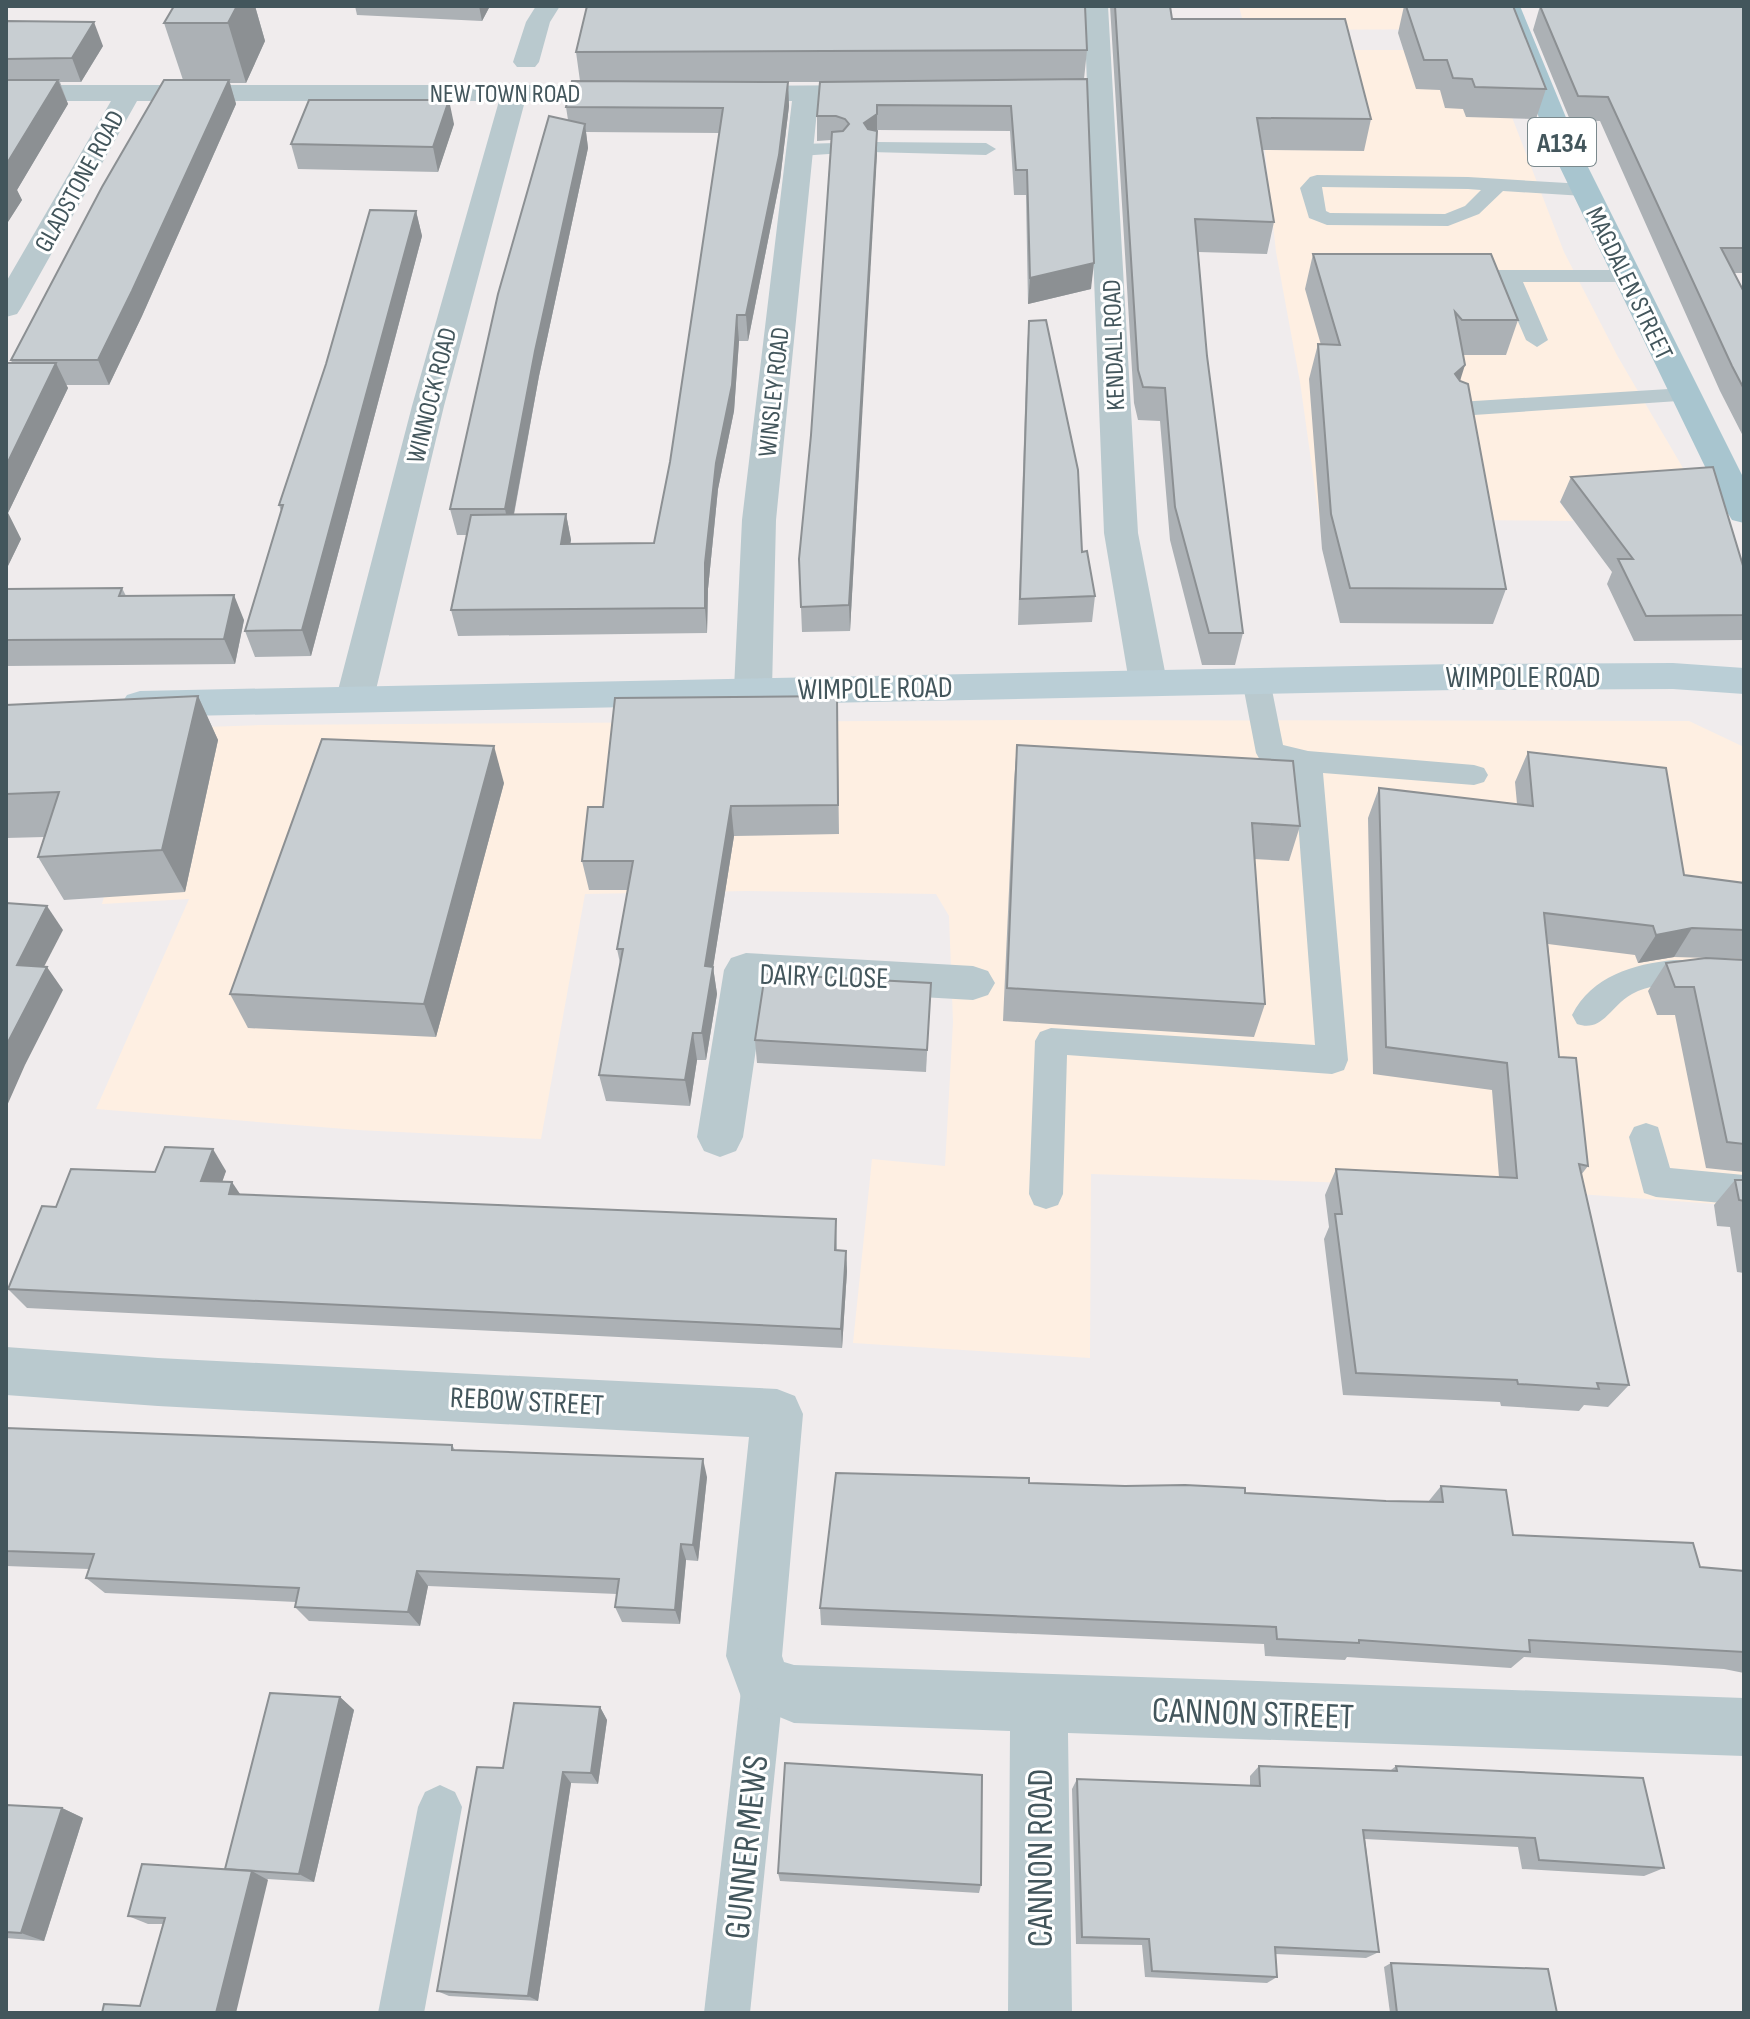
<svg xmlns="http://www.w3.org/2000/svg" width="1750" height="2019" font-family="'Sofia Sans Condensed',sans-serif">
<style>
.commercial{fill:#feefe2}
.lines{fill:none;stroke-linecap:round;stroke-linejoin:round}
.lane{fill:#b9c9ce;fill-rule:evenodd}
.street{fill:#b9c9ce;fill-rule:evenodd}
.secondary{fill:#baced6;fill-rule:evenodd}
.primary{fill:#a8c5cf;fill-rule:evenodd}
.wall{fill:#acb1b5;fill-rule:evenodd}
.shaded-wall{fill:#8c9093}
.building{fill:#c8ced2;stroke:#8c9093;stroke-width:2}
.labels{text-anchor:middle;stroke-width:6;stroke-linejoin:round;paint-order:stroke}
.far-street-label{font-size:26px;fill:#43565c;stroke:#fff}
.shield{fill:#fff;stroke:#7b898d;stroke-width:2}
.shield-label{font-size:28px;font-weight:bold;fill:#43565c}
.street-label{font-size:30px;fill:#43565c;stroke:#fff}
.near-street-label{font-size:36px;fill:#43565c;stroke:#fff}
</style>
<rect width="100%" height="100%" fill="#f0eced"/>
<!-- commercial -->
<g class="commercial">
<path d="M1239,6H1473L1479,29L1245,30Z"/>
<path d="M1249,50H1486L1564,252L1618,357L1690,480L1559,501L1573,521L1474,520L1320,524L1300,382L1276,252L1265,150Z"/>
<path d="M1019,720L1689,721L1744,747V1206L1495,1188L1091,1174L1090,1358L853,1343L872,1159L945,1166L953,1022L949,916L936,894L747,891L585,894L541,1139L358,1130L96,1109L189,899L102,904L149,729L261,725Z"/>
</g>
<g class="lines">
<!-- lane -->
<g class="lane">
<path d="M877,142L986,143L996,149L986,155L870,152L867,148Z"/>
<path d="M836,143L843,145L846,149L843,153L800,156L790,150L800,144Z"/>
<path d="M1317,175L1468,177L1584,184L1594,190L1584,196L1503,191L1479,214L1448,226L1327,225L1309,218L1300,188L1310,177ZM1322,187L1468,189L1481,190L1465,206L1445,214L1330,213L1326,211Z"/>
<path d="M1456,270H1625L1636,276L1625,282H1523L1548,340L1537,347L1526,340L1501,282L1448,281L1445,276Z"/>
<path d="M1685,388L1693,390L1697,395L1693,400L1459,416L1451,414L1447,409L1451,404L1459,402Z"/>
<path d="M1256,671L1266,673L1270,680L1283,745L1308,751L1474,765L1484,768L1488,775L1484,782L1474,785L1323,773L1348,1060L1344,1070L1332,1074L1067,1055L1063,1194L1058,1205L1046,1209L1034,1205L1029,1194L1035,1041L1040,1032L1051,1028L1315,1045L1294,768L1260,760L1256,753L1242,680L1246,673Z"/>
<path d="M1674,960L1744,961V987C1710,985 1664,977 1632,994C1611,1005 1603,1033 1577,1024L1572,1015C1592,976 1633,964 1674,960Z"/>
<path d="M1646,1123L1658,1127L1670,1168L1744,1175V1205L1656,1197L1644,1193L1629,1137L1634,1127Z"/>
<path d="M763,1661L778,1667L784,1682L750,2013H704L742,1682L748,1667Z"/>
<path d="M440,1785L455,1792L462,1807L424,2013H378L418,1807L425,1792Z"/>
</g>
<!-- street -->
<g class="street">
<path d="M536,6H560L550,22L539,62L535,67H517L513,62L526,22Z"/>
<path d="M1084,6H1108L1138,533L1167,682L1161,691L1148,695L1135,691L1129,682L1104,533L1087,100H1028L1019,98L1015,92L1019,86L1028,84H1087Z"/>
<path d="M6,85H628L637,87L641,93L637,99L628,101H525L444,406L374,698L368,707L355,711L342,707L336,698L412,406L499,101H137L21,308L17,314L6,317V282L111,101H6Z"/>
<path d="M880,85L889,87L893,93L889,99L818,101L776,520L772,689L766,698L753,702L740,698L734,689L742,520L792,101L728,102L719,100L715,94L719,88L728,86Z"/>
<path d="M746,953L973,966L988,971L995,983L988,995L973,1000L765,988L743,1137L736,1151L720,1157L704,1151L697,1137L724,970L731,958Z"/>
<path d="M6,1347L158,1358L777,1389L795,1396L803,1414L782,1656L784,1662L794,1665L1744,1698V1756L1068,1733L1072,2013H1008L1010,1731L794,1723L743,1702L726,1656L749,1437L158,1406L6,1395Z"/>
</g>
<!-- secondary -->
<path class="secondary" d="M1673,663L1744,668V694L1673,689L1455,690L140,717L127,713L121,704L127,695L140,691L1455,664Z"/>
<!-- primary -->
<path class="primary" d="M1496,6H1520L1579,149L1744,479V523L1732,520L1727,512L1551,149Z"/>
</g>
<!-- wall -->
<g class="wall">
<path d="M174,6H255L265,41L246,83H230L236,104L142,316L109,385H66L68,388L8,513L21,539L6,570L12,363L11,360L183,80L164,23Z"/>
<path d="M355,6H490L482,21L357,15Z"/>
<path d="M1110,6H1170L1172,19L1371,119L1364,151L1262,150L1274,222L1267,254L1198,252L1207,356L1243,633L1235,665H1202L1170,540L1160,421L1138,420L1134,403Z"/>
<path d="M1404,6H1513L1546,89L1536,119L1466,117L1463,109L1445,108L1440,90L1416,89L1398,33Z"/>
<path d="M1540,6L1744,248V273H1734L1744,292V438L1720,391L1600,121L1570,120L1533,30Z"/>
<path d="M6,21L103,46L81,82H60L68,104L17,190L22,200L6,225Z"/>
<path d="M1087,50L1084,79L1091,289L1028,304L1026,195H1014L1010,131L877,130L850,631L802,632L799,559L811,435L831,140L817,141V116L820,82H788L789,106L780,180L748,341H739L734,411L718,489L708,589L707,633L458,636L451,610L467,535H457L450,509L568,120L566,107L580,81L576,52ZM586,132L719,133L670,462L654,543L570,544L571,540L566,514L514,515L539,376L588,148Z"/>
<path d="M454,124L438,172L298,169L291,144Z"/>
<path d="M416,211L422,236L311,656L255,657L245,631L281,511L279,505Z"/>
<path d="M1313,254L1518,320L1506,355H1463L1460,381L1506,589L1493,624L1340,623L1322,549L1309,379L1318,344L1321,345L1305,289Z"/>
<path d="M1029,321L1082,552L1095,596L1092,622L1018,625L1027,347Z"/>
<path d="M1571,477L1744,569V640L1634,641L1607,584L1612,572L1560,502Z"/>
<path d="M122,588L126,596L244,620L235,664L6,666V589Z"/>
<path d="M198,696L218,740L185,892L64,900L38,857L44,837L6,838V705Z"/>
<path d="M837,696L839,834L734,836L713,967L717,994L706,1060H697L690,1106L606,1101L599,1075L620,963L617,949L628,890H589L582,861Z"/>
<path d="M1017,745L1300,826L1289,861L1254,859L1265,1004L1254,1037L1003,1021L1014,781Z"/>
<path d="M1528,752L1684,875L1744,883V959L1674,957L1638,963L1635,955L1548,944L1559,1057L1588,1166L1581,1175L1629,1385L1608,1407L1584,1405L1579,1411L1501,1406L1500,1402L1343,1395L1324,1239L1329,1227L1325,1195L1336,1169L1499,1177L1492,1090L1373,1074L1368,818L1379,788L1517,804L1515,782Z"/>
<path d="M504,783L436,1037L248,1028L230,994Z"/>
<path d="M1744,960V1172L1706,1168L1675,1015H1657L1648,991L1666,963Z"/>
<path d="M931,983L926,1072L757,1063L755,1040Z"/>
<path d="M226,1171L222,1182L240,1194L836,1219L837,1250L846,1251L847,1271L842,1348L27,1308L8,1289L56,1207L155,1172Z"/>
<path d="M1735,1180H1744V1273L1737,1272L1730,1227L1717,1226L1714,1205Z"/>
<path d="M6,1428L452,1445L455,1450L707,1477L698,1561L686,1560L680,1624L622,1622L615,1607L617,1594L428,1586L420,1626L309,1621L295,1607L296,1602L105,1593L86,1578L89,1569L6,1566Z"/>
<path d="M1029,1483L1245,1493L1386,1501L1428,1502L1441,1486L1513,1535L1700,1567L1744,1571V1673L1724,1669L1665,1665L1524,1657L1511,1668L1347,1657L1345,1660L1265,1656L1264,1644L821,1625L820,1608Z"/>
<path d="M340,1697L354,1710L314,1882L268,1879L140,2006L163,1924H148L128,1916L225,1869Z"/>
<path d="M600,1707L607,1720L598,1784L571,1783L538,2001L449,1996L437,1991L503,1768Z"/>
<path d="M1259,1766L1391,1770L1396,1766L1664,1868L1644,1876L1522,1869L1518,1847L1365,1839L1379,1952L1366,1958L1275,1954L1277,1977L1267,1983L1145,1977L1142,1945L1076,1944L1072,1789L1077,1779L1250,1786V1776Z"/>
<path d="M6,1805L62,1808L83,1818L44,1941L6,1938Z"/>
<path d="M778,1873L981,1885L979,1893L780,1881Z"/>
<path d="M1391,1963L1557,2013H1390L1384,1967Z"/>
</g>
<!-- shaded-wall -->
<g class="shaded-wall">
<path d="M237,6H255L265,41L246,83L228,23Z"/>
<path d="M479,6H490L482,21Z"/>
<path d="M94,22L103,46L81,82L72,58Z"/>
<path d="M58,80L68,104L17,190L22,200L6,225V165Z"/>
<path d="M229,80L236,104L142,316L109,385L98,360Z"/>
<path d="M788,82L789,106L780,180L748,341L746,315Z"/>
<path d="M449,100L454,124L438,172L433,147Z"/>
<path d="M877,105V155L850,631L849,605L864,123Z"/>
<path d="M585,124L588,148L539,376L510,534L505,509L535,351Z"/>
<path d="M416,211L422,236L311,656L302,630Z"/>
<path d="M1094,263L1091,289L1028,304L1030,278Z"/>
<path d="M737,315L739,341L734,411L718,489L708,589L707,633L705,608V563L716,463Z"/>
<path d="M56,363L68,388L8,513L21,539L6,570V466Z"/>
<path d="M1465,365L1454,400L1455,374Z"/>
<path d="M566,514L571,540L566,569L561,544Z"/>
<path d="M234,595L244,620L235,664L224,639Z"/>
<path d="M198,696L218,740L185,892L162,850Z"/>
<path d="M494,746L504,783L436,1037L424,1004Z"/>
<path d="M731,806L734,836L709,993L713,967L717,994L706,1060L702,1033L705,966Z"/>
<path d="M47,906L63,930L33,988L17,965Z"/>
<path d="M1692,928L1674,957L1638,963L1656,935Z"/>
<path d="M47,967L63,990L25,1065L6,1108V1046Z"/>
<path d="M693,1033L697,1060L690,1106L685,1080Z"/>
<path d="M213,1149L226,1171L215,1202L201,1181Z"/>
<path d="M232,1182L246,1203L229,1194Z"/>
<path d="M846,1251L847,1271L842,1348L841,1329Z"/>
<path d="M703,1459L707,1477L698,1561L693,1545Z"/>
<path d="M681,1544L686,1560L680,1624L675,1610Z"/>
<path d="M417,1571L428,1586L420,1626L408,1612Z"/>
<path d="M340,1697L354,1710L314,1882L299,1874Z"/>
<path d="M600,1707L607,1720L598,1784L591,1773Z"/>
<path d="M563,1772L571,1783L538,2001L528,1996Z"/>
<path d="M62,1808L83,1818L44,1941L21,1933Z"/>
<path d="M252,1871L268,1880L236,2013H216Z"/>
</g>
<!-- building -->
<g class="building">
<path d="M174,6H237L228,23H164Z"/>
<path d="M587,6H1085L1087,50L576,52Z"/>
<path d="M1115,6H1170L1172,19H1345L1371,119L1257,118L1274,222L1195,219L1207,356L1243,633H1209L1175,507L1165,388L1143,387L1138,370Z"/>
<path d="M1406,6H1513L1546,89L1475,87L1472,79L1453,78L1447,60H1424Z"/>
<path d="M1540,6H1744V248H1721L1744,292V389L1732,366L1608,97L1578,96Z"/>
<path d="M6,21L94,22L72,58L6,59Z"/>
<path d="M1087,79L1094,263L1030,278L1027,170H1016L1011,106L877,105V114L864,123L868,129L877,131L849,605L801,607L799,559L811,435L832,132L843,131L849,124L845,119L836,116H817L820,82Z"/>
<path d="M6,80H58L6,165Z"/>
<path d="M164,80H229L132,291L98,360H11L102,187Z"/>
<path d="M572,81L788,82L779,155L746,315H737L732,385L716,463L705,563V608L451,610L471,515L566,514L561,544L654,543L670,462L723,108L566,107Z"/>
<path d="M309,100H449L433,147L291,144Z"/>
<path d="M549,116L585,124L535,351L505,509H450L498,294Z"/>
<path d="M370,210L416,211L302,630L245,631L283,505H279L326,364Z"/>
<path d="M1313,254H1491L1518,320H1462L1455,312L1465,365L1455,374L1460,381L1468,384L1506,589L1350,588L1331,514L1318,344L1340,345Z"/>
<path d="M1046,320L1078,470L1082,552L1087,551L1095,596L1020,599L1029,321Z"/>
<path d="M7,363H56L6,466V364Z"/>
<path d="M1713,467L1744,569V615L1646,616L1618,559H1633L1571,477Z"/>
<path d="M122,588L119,596L234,595L224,639L6,640V589Z"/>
<path d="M198,696L162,850L38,857L59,792L6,794V705Z"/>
<path d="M837,696L838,805L731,806L705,966L713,967L702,1033H693L685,1080L599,1075L623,949H617L633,861H582L588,807H603L615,698Z"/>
<path d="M322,739L494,746L424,1004L230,994Z"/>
<path d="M1017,745L1293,761L1300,826L1252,823L1265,1004L1007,988Z"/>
<path d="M1528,752L1666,768L1684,875L1744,883V930L1692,928L1656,935L1653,926L1544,913L1559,1057L1576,1058L1588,1166L1579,1164L1629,1385L1597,1383L1599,1389L1518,1384L1517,1380L1356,1373L1335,1214H1342L1336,1169L1517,1178L1507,1063L1386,1047L1379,788L1533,806Z"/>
<path d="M6,903L47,906L17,965L47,967L6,1046Z"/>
<path d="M1706,958L1744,960V1144L1727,1142L1694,987H1675L1666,963Z"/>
<path d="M765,974L931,983L927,1050L755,1040Z"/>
<path d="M165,1147L213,1149L201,1181L232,1182L229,1194L836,1219L835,1250L846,1251L841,1329L8,1289L42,1206L56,1207L71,1169L155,1172Z"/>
<path d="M1735,1180H1744V1201L1739,1200Z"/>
<path d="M6,1428L452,1445V1450L703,1459L693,1545L681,1544L675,1610L615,1607L619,1579L417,1571L408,1612L295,1607L299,1588L86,1578L94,1554L6,1551Z"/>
<path d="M836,1473L1029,1478V1483L1125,1486L1185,1485L1245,1488V1493L1386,1501L1443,1502L1441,1486L1506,1490L1513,1535L1693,1543L1700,1567L1744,1571V1652L1529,1640L1530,1652L1359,1640V1643L1277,1639L1276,1627L820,1608Z"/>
<path d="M270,1693L340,1697L299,1874L225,1869Z"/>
<path d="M514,1703L600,1707L591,1773L563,1772L528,1996L437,1991L477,1767L503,1768Z"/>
<path d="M785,1763L982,1775L981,1885L778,1873Z"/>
<path d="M1259,1766L1397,1771L1396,1766L1643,1778L1664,1868L1539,1860L1535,1838L1363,1830L1379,1952L1275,1947L1277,1977L1152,1971L1149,1939L1082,1937L1077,1779L1260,1786Z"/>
<path d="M6,1805L62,1808L21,1933L6,1932Z"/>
<path d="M142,1864L252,1871L216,2013H102L104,2004L140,2006L165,1918L128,1916Z"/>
<path d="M1391,1963L1548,1969L1557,2013H1397Z"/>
</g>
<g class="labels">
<!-- far-street labels -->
<g class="far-street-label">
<text x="505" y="102">NEW TOWN ROAD</text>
<text transform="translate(79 181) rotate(-61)" y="9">GLADSTONE ROAD</text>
<text transform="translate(1630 283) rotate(64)" y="9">MAGDALEN STREET</text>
<text transform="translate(1113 345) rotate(-92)" y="9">KENDALL ROAD</text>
<text transform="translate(773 392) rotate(-84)" y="9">WINSLEY ROAD</text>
<text transform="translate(431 395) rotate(-76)" y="9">WINNOCK ROAD</text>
</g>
<!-- shield labels -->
<rect class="shield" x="1528" y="118" width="68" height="48" rx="6"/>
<g class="shield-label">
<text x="1562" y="152">A134</text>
</g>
<!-- street labels -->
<g class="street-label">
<text x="1523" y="687">WIMPOLE ROAD</text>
<text transform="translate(875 688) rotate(-1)" y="10">WIMPOLE ROAD</text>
<text transform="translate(824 976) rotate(2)" y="10">DAIRY CLOSE</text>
<text transform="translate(527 1401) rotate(3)" y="10">REBOW STREET</text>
</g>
<!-- near-street labels -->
<g class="near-street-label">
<text transform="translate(1253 1712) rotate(2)" y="13">CANNON STREET</text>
<text transform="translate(745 1847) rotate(-84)" y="13">GUNNER MEWS</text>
<text transform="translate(1039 1858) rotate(-90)" y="13">CANNON ROAD</text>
</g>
</g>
<!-- border -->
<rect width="1750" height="2019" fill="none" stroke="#43565c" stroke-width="16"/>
</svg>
